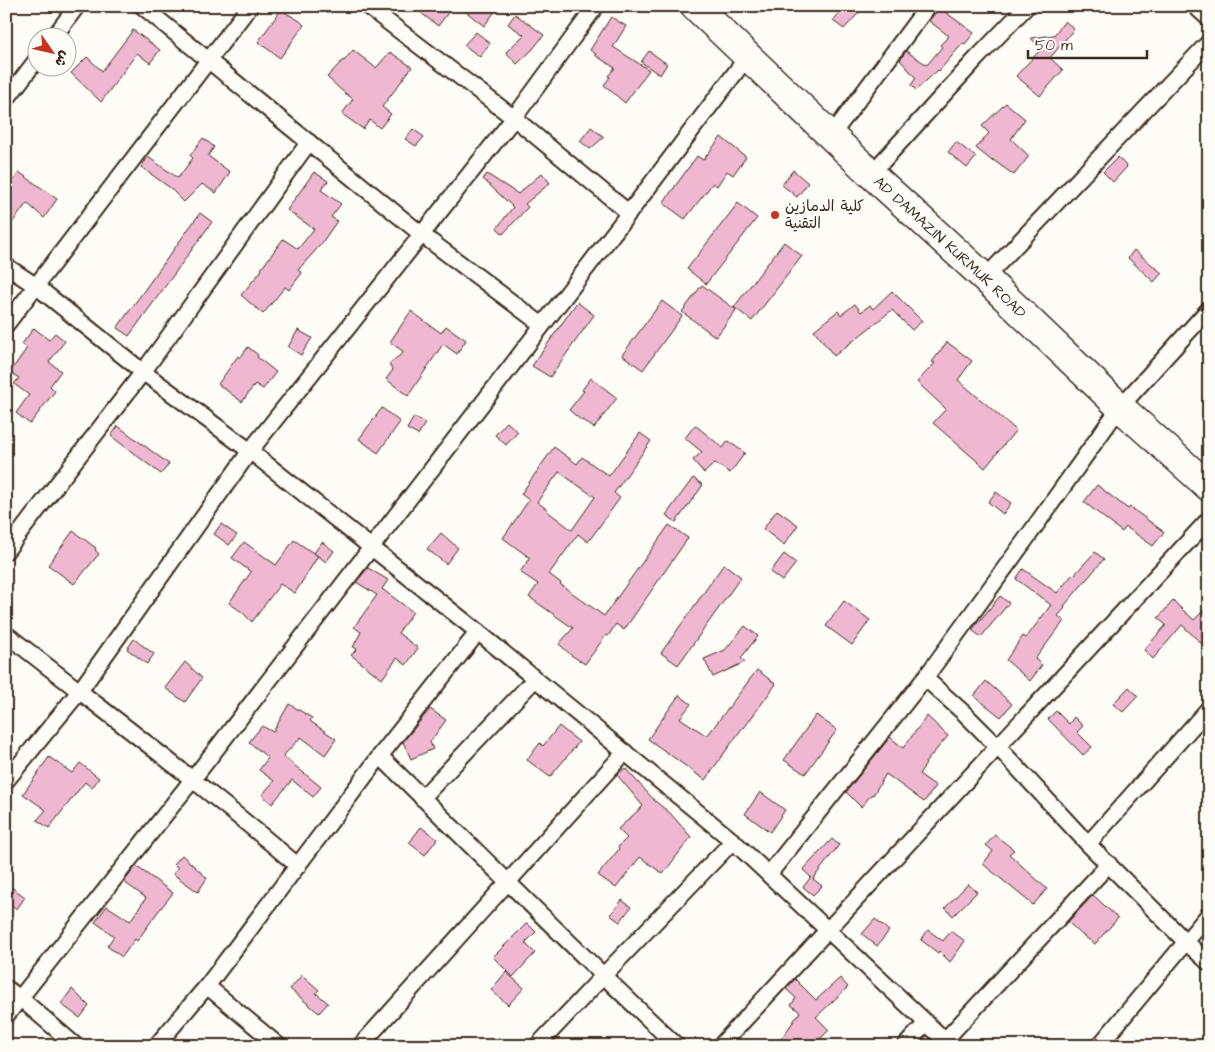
<svg xmlns="http://www.w3.org/2000/svg" width="1215" height="1052" font-family="'Architects Daughter','Playpen Sans Arabic',sans-serif">
<style>
.building{fill:#efb8d0;stroke:#3b2a1e;fill-rule:evenodd}
.lines{fill:none;stroke-linecap:round;stroke-linejoin:round}
.street-casing{stroke:#3b2a1e;stroke-width:19}
.highway-casing{stroke:#3b2a1e;stroke-width:31}
.street{stroke:#fdfcf7;stroke-width:15}
.highway{stroke:#fdfcf7;stroke-width:28}
.poi-dot{fill:#c8321e;stroke:#fdfcf7;stroke-width:2}
.labels{text-anchor:middle;stroke-width:4;stroke-linejoin:round;paint-order:stroke}
.poi-label{font-size:15px;fill:#3b2a1e;stroke:#fdfcf7;text-anchor:start}
.street-label{font-size:15px;fill:#3b2a1e;stroke:#fdfcf7}
</style>
<rect width="100%" height="100%" fill="#fdfcf7"/>
<filter id="ink" filterUnits="userSpaceOnUse"><feTurbulence type="fractalNoise" baseFrequency=".02" numOctaves="2"/><feDisplacementMap in="SourceGraphic" scale="10" xChannelSelector="R" yChannelSelector="G"/><feConvolveMatrix kernelMatrix="1 2 1 2 8 2 1 2 1" color-interpolation-filters="sRGB"/></filter>
<g filter="url(#ink)">
<!-- building -->
<g class="building">
<path d="M412,6H453L438,26Z"/>
<path d="M459,6H499L484,26Z"/>
<path d="M844,6H865L844,29L833,21Z"/>
<path d="M937,6L974,33L965,44L963,43L939,71L938,70L916,90L911,85L916,78L900,60L906,51L927,65L942,47L940,45L949,36L929,21L936,12Z"/>
<path d="M281,10L300,21L304,25L280,58L258,42Z"/>
<path d="M515,14L544,35L532,50L517,64L506,52L524,35L508,24Z"/>
<path d="M611,17L626,26L613,47L649,70L625,103L604,85L610,77L608,76L615,68L595,55L596,54L590,50Z"/>
<path d="M1065,21L1074,29L1050,58L1063,70L1040,96L1016,76L1041,49L1031,38L1054,35Z"/>
<path d="M133,30L160,50L150,63L137,53L101,102L71,73L87,57L102,71Z"/>
<path d="M476,32L490,43L480,57L464,45Z"/>
<path d="M353,50L376,68L390,52L412,67L382,107L391,114L380,128L370,120L363,129L342,114L353,99L341,90L327,77L343,60L344,61Z"/>
<path d="M649,51L667,64L660,75L641,62Z"/>
<path d="M1006,103L1025,119L1011,139L1029,156L1014,175L993,160L992,161L976,148L989,133L982,126Z"/>
<path d="M591,127L604,137L590,149L580,141Z"/>
<path d="M413,129L424,137L416,146L405,139Z"/>
<path d="M721,137L746,157L733,175L727,171L717,186L713,183L685,219L663,203L697,156L703,160Z"/>
<path d="M203,138L214,147L208,156L230,172L216,193L202,184L184,202L169,187L141,167L148,157L178,178L193,158L190,155Z"/>
<path d="M956,142L976,157L967,168L948,152Z"/>
<path d="M1118,157L1127,167L1113,182L1103,172Z"/>
<path d="M793,170L808,183L797,197L782,185Z"/>
<path d="M19,172L57,199L44,218L27,203L6,231V175L14,180Z"/>
<path d="M314,172L328,181L321,190L341,204L331,217L337,221L323,241V242L298,270L302,273L289,290L285,287L263,314L241,295L262,270L261,269L283,239L298,249L314,229L287,210Z"/>
<path d="M542,173L550,183L525,204L528,207L503,234L497,228L513,207L483,179L487,174L518,194Z"/>
<path d="M738,203L757,218L706,284L687,269Z"/>
<path d="M200,213L212,222L129,336L117,328Z"/>
<path d="M784,242L802,256L752,321L734,307Z"/>
<path d="M1134,250L1162,273L1154,282L1128,258Z"/>
<path d="M702,285L736,310L716,337L682,312Z"/>
<path d="M892,291L922,321L912,330L892,310L834,356L814,330L838,311L841,315L855,304L861,312L870,305L873,309Z"/>
<path d="M662,301L682,316L643,370L622,355Z"/>
<path d="M577,302L594,315L550,377L532,366Z"/>
<path d="M411,311L441,333L446,326L466,340L457,354L443,344L408,396L386,379L393,370L389,364L404,352L390,342Z"/>
<path d="M34,328L49,340L55,333L65,341L49,362L61,371L50,386L55,391L30,424L16,413L29,395L14,384L19,378L10,372L27,348L22,344Z"/>
<path d="M298,330L312,338L301,355L288,347Z"/>
<path d="M947,342L972,361L958,380L1016,430L985,468L933,423L946,409L917,382L935,363L932,362Z"/>
<path d="M248,347L258,355L257,357L276,372L263,389L255,384L242,402L218,384L238,356L240,358Z"/>
<path d="M591,378L617,398L594,428L582,420V421L569,410L584,391L582,390Z"/>
<path d="M382,408L400,422L378,453L359,439Z"/>
<path d="M414,417L425,423L418,435L407,429Z"/>
<path d="M507,422L518,432L506,445L495,435Z"/>
<path d="M695,425L723,448L728,441L745,453L730,473L715,463L704,473L693,460L702,452L685,438Z"/>
<path d="M118,426L169,464L161,474L111,436Z"/>
<path d="M640,433L651,441L614,493L620,498L588,542L578,534L549,574L561,583L560,584L604,616L669,525L688,538L624,630L616,624L608,636L606,635L585,664L571,655L559,644L573,628L529,597L538,584L520,572L530,558L503,538L529,500L521,494L554,447L577,464L582,457L609,476ZM559,472L595,497L572,530L547,511L548,510L537,502Z"/>
<path d="M693,478L703,485L676,522L666,515Z"/>
<path d="M1097,485L1128,509L1130,507L1164,532L1153,546L1126,527L1122,532L1084,502Z"/>
<path d="M996,492L1011,503L1003,514L988,502Z"/>
<path d="M777,510L798,525L784,545L763,529Z"/>
<path d="M221,524L237,535L229,545L214,534Z"/>
<path d="M73,531L96,548L95,550L99,554L74,584L48,565Z"/>
<path d="M441,533L458,548L446,564L427,549Z"/>
<path d="M294,540L318,556L295,593L280,584L252,622L242,612L229,603L251,572L232,558L244,542L276,565Z"/>
<path d="M322,542L334,551L326,562L314,553Z"/>
<path d="M1095,552L1104,559L1064,606L1065,608L1058,616L1064,621L1035,659L1042,665L1030,681L1006,660L1023,636L1026,638L1051,605L1016,579L1023,569L1057,593L1073,574L1074,575Z"/>
<path d="M784,554L796,563L782,581L770,572Z"/>
<path d="M724,564L741,577L678,665L661,653Z"/>
<path d="M368,568L388,580L382,589L413,612L398,633L418,648L406,665L397,658L382,679L351,655L357,649L353,647L361,632L354,627L377,595L356,582Z"/>
<path d="M1000,596L1009,603L981,637L972,630Z"/>
<path d="M844,601L870,620L852,645L826,626Z"/>
<path d="M1173,601L1194,620L1209,605V639L1203,645L1182,625L1153,659L1144,650L1166,625L1158,618Z"/>
<path d="M745,626L758,636L741,658L745,662L713,677L704,659L725,650Z"/>
<path d="M134,639L154,654L147,664L127,649Z"/>
<path d="M185,662L202,678L185,702L165,688Z"/>
<path d="M757,670L776,684L744,728L743,727L705,780L648,739L679,695L691,704L680,718L707,736Z"/>
<path d="M986,681L1012,704L1001,717L974,696Z"/>
<path d="M1129,687L1138,696L1123,712L1113,704Z"/>
<path d="M289,704L312,718L310,721L336,739L325,755L301,737L283,756L321,787L313,797L292,780L272,804L262,795L274,781L259,770L268,758L249,742L262,726L273,732Z"/>
<path d="M430,709L446,720L430,742L433,749L411,759L403,742Z"/>
<path d="M1056,711L1069,724L1074,717L1083,726L1077,732L1092,747L1083,755L1048,719Z"/>
<path d="M816,715L837,730L805,774L784,760Z"/>
<path d="M927,716L948,736L925,763L926,764L919,774L936,786L924,802L886,774L873,795L872,794L861,807L846,792L890,737L903,748Z"/>
<path d="M559,726L579,742L550,777L527,760L540,743L543,746Z"/>
<path d="M49,757L72,773L80,763L99,778L92,788L85,782L49,828L37,820L46,810L23,794Z"/>
<path d="M625,768L655,801L670,813L691,837L663,874L640,857L616,888L598,875L619,849L618,847L627,838L618,829L643,806L617,775Z"/>
<path d="M760,792L785,810L770,832L745,814Z"/>
<path d="M421,827L437,839L425,855L409,843Z"/>
<path d="M995,835L1014,850L1009,854L1047,889L1033,905L983,864L993,851L986,845Z"/>
<path d="M832,839L839,845L813,879L822,886L813,895L803,887L811,877L812,878L803,870Z"/>
<path d="M182,855L207,878L198,892L173,874L178,868L174,864Z"/>
<path d="M136,866L173,893L157,913L137,941L135,939L122,957L107,946L114,936L95,922L107,906L130,921L146,898L124,882Z"/>
<path d="M6,883L25,897L17,909L6,901Z"/>
<path d="M968,884L977,892L953,916L945,908Z"/>
<path d="M1093,895L1118,918L1095,944L1082,935L1068,922Z"/>
<path d="M622,900L631,907L620,922L610,915Z"/>
<path d="M875,919L889,931L877,946L862,934Z"/>
<path d="M527,923L536,932L525,943L535,953L513,977L493,957Z"/>
<path d="M928,930L943,941L951,931L965,941L950,962L939,951L938,953L921,940Z"/>
<path d="M506,972L524,988L508,1005L491,990Z"/>
<path d="M302,975L319,990L316,993L328,1003L319,1013L290,989Z"/>
<path d="M840,978L848,987L816,1017L829,1030L813,1046H776L800,1012L791,1005L796,998L786,989L795,979L816,1000Z"/>
<path d="M72,989L89,1006L80,1018L61,1004Z"/>
</g>
<g class="lines">
<!-- street casing -->
<g class="street-casing">
<g id="street">
<path d="M142,6L421,234L542,325"/>
<path d="M367,6L514,118L629,213"/>
<path d="M1195,6L1209,19"/>
<path d="M53,38L77,6"/>
<path d="M6,100L38,58"/>
<path d="M831,136L928,6"/>
<path d="M871,174L976,59L1027,6"/>
<path d="M6,266L36,286L143,372L250,451L478,632L733,841L951,1046"/>
<path d="M985,278L1209,42"/>
<path d="M6,325L250,6"/>
<path d="M6,551L143,372L309,142"/>
<path d="M6,634C104,711 203,785 298,866"/>
<path d="M925,678L965,714L998,747L1088,844L1186,942L1209,963"/>
<path d="M380,756C479,853 576,951 677,1046"/>
<path d="M6,781L79,692L250,451L514,118L596,6"/>
<path d="M422,798L535,679"/>
<path d="M1088,844L1209,708"/>
<path d="M769,874L925,678L1026,539L1120,407L1209,309"/>
<path d="M207,986L279,1046"/>
<path d="M6,988L20,998L76,1046"/>
<path d="M6,1016L193,779L629,213L748,56"/>
<path d="M945,1040L1109,864"/>
<path d="M156,1046L207,986L380,756L478,632"/>
<path d="M360,1046L625,752"/>
<path d="M537,1046L603,976L733,841"/>
<path d="M720,1046L1209,519"/>
<path d="M905,1046L926,1023"/>
<path d="M1099,1046L1209,914"/>
</g>
</g>
<!-- highway casing -->
<g class="highway-casing">
<g id="highway">
<path id="s1" d="M695,6L871,174L985,278L1120,407L1209,487"/>
</g>
</g>
<!-- street -->
<use href="#street" class="street"/>
<!-- highway -->
<use href="#highway" class="highway"/>
</g>
</g>
<!-- markers -->
<circle class="poi-dot" cx="775" cy="215" r="5"/>
<g class="labels">
<!-- poi labels -->
<g class="poi-label">
<text x="785" y="211">كلية الدمازين<tspan x="785" dy="17">التقنية</tspan></text>
</g>
<!-- street labels -->
<g class="street-label">
<text dy="5" stroke="none"><textPath href="#s1" startOffset="351">AD DAMAZIN KURMUK ROAD</textPath></text>
</g>
</g>
<!-- margin -->
<rect width="1215" height="1052" fill="none" stroke="#fdfcf7" stroke-width="25"/>
<rect x="12" y="12" width="1190" height="1027" fill="none" stroke="#3b2a1e" stroke-width="2" filter="url(#ink)"/>
<!-- north arrow -->
<g transform="translate(52 52) rotate(124)"><circle r="24" fill="#fdfcf7" stroke="#afa8a0"/>
<path d="M0-4L9 19L0 12L-9 19Z" fill="#c8321e"/>
<text y="-8" font-size="14" font-weight="bold" text-anchor="middle" fill="#3b2a1e">ش</text>
</g>
<!-- scale -->
<path d="M1028 50v8h119v-8" fill="none" stroke="#3b2a1e" stroke-width="2.5"/>
<text x="1035" y="50" font-size="15" fill="#3b2a1e" stroke="#fdfcf7" stroke-width="4" paint-order="stroke">50 m</text>
</svg>
